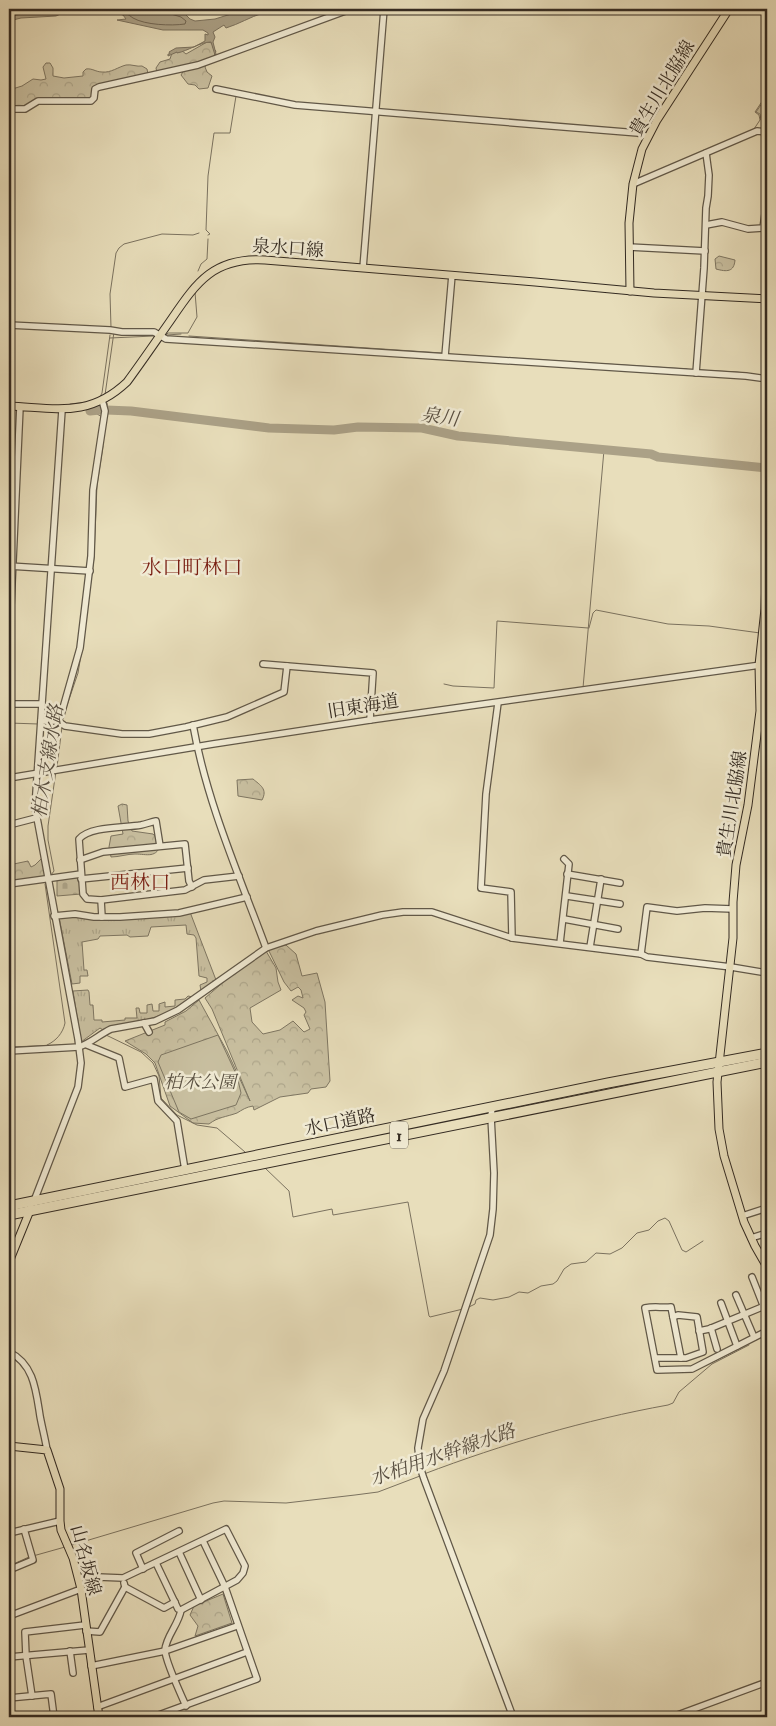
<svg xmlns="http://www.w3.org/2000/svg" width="776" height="1726" font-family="'IM FELL Double Pica','Noto Serif JP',serif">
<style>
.grass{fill:url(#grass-tufts);stroke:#7e7662}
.forest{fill:url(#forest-crowns);stroke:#7e7662}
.cemetery{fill:url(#cemetery-stones);stroke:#7e7662}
.pitch{fill:#c9c0a1;stroke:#7e7662}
.water{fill:#aba187;stroke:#7b725f}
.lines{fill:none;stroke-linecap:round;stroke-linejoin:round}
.shore{stroke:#706654;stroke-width:1}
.stream{stroke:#7b725f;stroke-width:1}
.river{stroke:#aba187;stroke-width:9}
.minor-casing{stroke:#615848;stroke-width:8}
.major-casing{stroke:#342b22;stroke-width:9}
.highway-casing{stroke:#342b22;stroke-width:11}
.minor{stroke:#f0ead3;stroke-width:5.5}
.major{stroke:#e8debb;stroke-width:7}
.highway{stroke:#e8debb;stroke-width:9}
.labels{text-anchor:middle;stroke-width:5;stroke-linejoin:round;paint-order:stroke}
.shield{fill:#f0ead3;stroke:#6c6457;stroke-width:1}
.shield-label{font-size:16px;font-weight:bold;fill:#342b22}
.street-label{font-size:18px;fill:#342b22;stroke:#f0ead3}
.park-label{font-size:18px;font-style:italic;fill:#595042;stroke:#f0ead3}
.water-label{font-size:19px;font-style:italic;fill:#584e40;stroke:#f0ead3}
.quarter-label{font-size:20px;fill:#7a1f14;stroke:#f0ead3}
</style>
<defs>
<pattern id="grass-tufts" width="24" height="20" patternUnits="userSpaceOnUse" patternTransform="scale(1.25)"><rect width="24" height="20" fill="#c9c0a1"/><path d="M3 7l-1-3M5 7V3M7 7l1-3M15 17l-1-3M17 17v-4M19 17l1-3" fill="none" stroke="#ada58a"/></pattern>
<pattern id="forest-crowns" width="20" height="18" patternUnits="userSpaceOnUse" patternTransform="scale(1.25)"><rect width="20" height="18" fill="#c9c0a1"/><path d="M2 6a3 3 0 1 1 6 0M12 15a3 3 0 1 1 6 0" fill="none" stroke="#ada58a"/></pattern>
<pattern id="cemetery-stones" width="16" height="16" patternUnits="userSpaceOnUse" patternTransform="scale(1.25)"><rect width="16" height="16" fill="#c9c0a1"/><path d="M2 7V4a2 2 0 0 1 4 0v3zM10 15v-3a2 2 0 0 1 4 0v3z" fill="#ada58a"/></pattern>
</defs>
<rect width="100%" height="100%" fill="#e8debb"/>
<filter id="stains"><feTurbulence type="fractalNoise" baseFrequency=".004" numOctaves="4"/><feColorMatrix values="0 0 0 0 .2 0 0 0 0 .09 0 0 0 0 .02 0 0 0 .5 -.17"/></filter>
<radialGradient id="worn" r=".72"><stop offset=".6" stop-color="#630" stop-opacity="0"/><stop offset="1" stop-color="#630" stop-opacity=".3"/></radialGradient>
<!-- grass -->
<g class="grass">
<path d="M190,912L216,980L201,991L200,985L207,982V978L199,976L196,938L194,935L187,934L186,925L151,927L148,936L130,937L127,935L100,936L98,939L82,942L84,970H87L88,976H80V983L72,984L59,917Z"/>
<path d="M88,990L89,992L90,1005H93L94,1020H102V1022L125,1020V1018H137L136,1008H139L140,1013H147V1005L152,1004L153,1011H159V1004L165,1002V1007L175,1006V1000L185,999L188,996L193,997C167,1018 134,1023 103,1030L100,1028L81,1042L73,991Z"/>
</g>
<!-- forest -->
<g class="forest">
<path d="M207,42L212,43L213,48L216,51L213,58L208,61L205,67L207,72L212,76L208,88L199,89L195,85L188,84L181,75L184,70L157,73L156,68L160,62L170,59L172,53L181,50L186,54Z"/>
<path d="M46,63H50L53,68V76L64,78L83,76V72L86,69C92,68 96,72 102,72C111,73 118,67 126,65C131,64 137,67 142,66L147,69L148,74L100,87L94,101L37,104L32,108L9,109V90L22,86L33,79L41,80L46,79L43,67Z"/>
<path d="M767,96V111L761,120L760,114L756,112Z"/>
<path d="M719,256L735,260C734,272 727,272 716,269L715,259Z"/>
<path d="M253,779C260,785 268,789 262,800L238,796L237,780Z"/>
<path d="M122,804L127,805L128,821L132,831L153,834L161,843C157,859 147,854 135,854C127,854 119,857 111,857L109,847L111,836L123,834L118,806Z"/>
<path d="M43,857L45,876L9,882V865L28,861L31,867L35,865Z"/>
<path d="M286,945L296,954L302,976L317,973L325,1002L330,1081L326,1087L311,1089L308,1093L280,1097L254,1110L253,1106C246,1107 242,1110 237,1113C226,1117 218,1117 209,1124L193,1123L170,1106L155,1063L146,1054L125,1041L165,1025V1022L186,1011L199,1000L227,1051L250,1101L212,1009L205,998L234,973L266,951L276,968L278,982L281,990L250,1008L252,1022L263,1034L280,1030L293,1021L304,1032L310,1029L304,1015L306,1012L304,1008L292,1000L298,996L303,998L301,990L298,987L291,991L284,982L268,949Z"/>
<path d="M223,1594L232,1623L195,1636L198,1626L190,1615L194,1606Z"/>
</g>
<!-- cemetery -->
<path class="cemetery" d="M80,876L81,894L57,896V878Z"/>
<!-- pitch -->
<path class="pitch" d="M218,1035L237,1076L241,1093L236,1105L191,1119L179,1112L158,1062L161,1055Z"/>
<!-- water -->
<g class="water">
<path d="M9,9H90L67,11L56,16L21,18L13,20L9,24Z"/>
<path d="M103,9H164L183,12L190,19L195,21L215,19L247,9H287C277,13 272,11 263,13C250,17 239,24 226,28L224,25L213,32L215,37L213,42L216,54L215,55L211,42C200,42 188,51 177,53V52L168,56V54H170L169,52L176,48L194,47L205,41V34L208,35V33L203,30H163L117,20L126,19L123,15Z"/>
</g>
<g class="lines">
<!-- shore -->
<g class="shore">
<path d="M119,9C125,11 128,15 133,18C145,25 171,26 185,24L186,21L181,17L171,14L170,9"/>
<path d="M9,17C25,10 46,18 61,9"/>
</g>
<!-- stream -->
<g class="stream">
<path d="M754,129L760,120L759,115L755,112L767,94"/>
<path d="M208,235L210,234L206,230L208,176L214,133H230L236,96L225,94"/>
<path d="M198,271L201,264L207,259L208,239"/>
<path d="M111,327L110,294L116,253L119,248L124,244L162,234L193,235L199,233"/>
<path d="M134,335H142"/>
<path d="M166,335L168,333H188L189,331L197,317L195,292"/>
<path d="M167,335L181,334"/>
<path d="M189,336L442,353"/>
<path d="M110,338L154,336"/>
<path d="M446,354L687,369"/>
<path d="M698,370L737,372L767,376"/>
<path d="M105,395L114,332"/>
<path d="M100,397L102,393L110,335"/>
<path d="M107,403L108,410"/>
<path d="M70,404L87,402"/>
<path d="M94,409V412L102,417"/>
<path d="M86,618L94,558L97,485L103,446"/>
<path d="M589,628L593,613L596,610L668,624L709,626L760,633"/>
<path d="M444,684L453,686L494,688L497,621L588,628"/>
<path d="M583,688L604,450"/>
<path d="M62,720L78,673L81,655"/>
<path d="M9,723L38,724"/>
<path d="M42,724H56L62,728"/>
<path d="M57,767L62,727"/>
<path d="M51,875L54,871L48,840V826L56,771"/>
<path d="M47,881L45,884L65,1023C63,1033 56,1041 47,1045"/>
<path d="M104,1034L141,1052L153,1063L159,1076L161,1098L177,1115L197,1125L217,1128L245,1152"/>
<path d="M80,1043L100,1033"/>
<path d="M9,1047L62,1045"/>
<path d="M265,1168L289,1191L293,1217L332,1209L333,1215L408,1202L429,1316L430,1317L463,1309"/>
<path d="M469,1307L475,1304L476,1300L480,1298L493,1300L509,1297L519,1292L528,1293L541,1286L553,1284L557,1281L564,1269L571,1264L586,1262L596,1253L610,1254L622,1248L637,1233L649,1230L658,1221L665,1218L669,1221L682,1250L686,1252L703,1241"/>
<path d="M424,1474C503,1444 585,1420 668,1405L673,1403L679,1392L712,1364L749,1345"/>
<path d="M72,1545L213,1503L224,1501L286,1503L355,1495L378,1492L420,1476"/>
<path d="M33,1556L65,1547"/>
<path d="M9,1566L29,1557"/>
</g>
<!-- river -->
<g class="river">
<path d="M106,410L131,411L269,428L334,430L358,427L422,428L458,436L651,454L658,457L767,468"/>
<path d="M90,411L100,410"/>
</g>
<!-- minor casing -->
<g class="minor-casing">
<g id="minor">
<path d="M216,89L295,105L638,133L648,137"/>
<path d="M9,109H25L38,101H91L94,98L95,89L99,87L198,65L351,9"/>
<path d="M633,184L757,131L767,132"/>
<path d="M706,225L722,222L748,229L763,228L765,214H767"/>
<path d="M629,247L705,251"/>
<path d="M363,268L384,9"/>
<path d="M9,325L110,330L122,332H154L166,339L746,376L767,379"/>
<path d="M445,356L452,275"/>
<path d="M696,373L704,268L706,208L708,196L709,175L706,153"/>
<path d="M9,479L16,480"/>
<path d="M9,566L90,571"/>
<path d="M9,649L20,407"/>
<path d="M263,664L373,673L370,720"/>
<path d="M498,703L486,794L481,888L511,892L512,938"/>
<path d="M9,704H42"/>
<path d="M41,721H58L65,726L122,734H149L186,727L227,717L284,692L287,666"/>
<path d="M58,721L61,715L80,648L91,556L93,490L105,411L102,400"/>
<path d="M193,725C207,803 239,875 266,948"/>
<path d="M9,778L213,744L370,720L767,664"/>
<path d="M9,825L36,818"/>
<path d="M160,846L156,821C151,822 146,824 141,825C124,828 90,826 79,839L83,894L87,899L101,900L185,890L204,880L239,876"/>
<path d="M80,860L103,852L185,844L189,881L192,887"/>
<path d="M567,874L620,883"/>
<path d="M81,879L188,868"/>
<path d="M9,884L81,874"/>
<path d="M567,896L620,904"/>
<path d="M101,900L102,917"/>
<path d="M54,916L75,914L94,917H120L179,913L247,897"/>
<path d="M564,919L618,929"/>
<path d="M560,943L569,864L564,859"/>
<path d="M590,947L601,879"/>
<path d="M641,954L647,907L677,911L705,908L733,909"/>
<path d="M144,1023L149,1032"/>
<path d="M87,1045L119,1058L125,1087L154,1079L158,1101L177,1121L185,1170"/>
<path d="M9,1051L79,1047C91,1043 100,1034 111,1029L155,1021L178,1010L266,948L316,931L382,915L403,912H432L512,938L641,954L647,957L731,967L767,973"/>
<path d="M492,1107L491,1117L494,1173L493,1209L490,1235L444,1371L423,1419L418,1448L420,1467L424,1479L513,1717"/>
<path d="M34,1201L78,1087L81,1063L78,1039L35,807L62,410"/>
<path d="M742,1216L767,1208"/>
<path d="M751,1238L767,1233"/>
<path d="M752,1277L767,1315"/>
<path d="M736,1295L754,1337"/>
<path d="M721,1303L737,1346"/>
<path d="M711,1328L717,1349"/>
<path d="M699,1331L709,1329L767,1305"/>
<path d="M9,1352C34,1364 36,1391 40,1416C42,1427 45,1438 47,1450"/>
<path d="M655,1358H686L703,1352L697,1317L678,1315L673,1317"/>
<path d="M681,1358L671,1307C662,1308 654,1306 645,1308L657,1370L692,1369L767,1331"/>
<path d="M9,1533L60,1521"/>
<path d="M179,1552L201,1600"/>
<path d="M143,1569L136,1553L179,1531"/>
<path d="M9,1570L33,1560L24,1529"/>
<path d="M79,1578L98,1577L123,1578L226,1529L245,1566L243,1573L237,1580L181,1610L178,1609L156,1563"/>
<path d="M124,1583L125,1587L164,1608L175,1602"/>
<path d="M181,1610C179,1624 166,1636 165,1650C165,1659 181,1695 186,1706"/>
<path d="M9,1616L81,1589"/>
<path d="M86,1631L100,1632L125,1587"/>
<path d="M70,1651L73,1673"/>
<path d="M9,1657L89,1650"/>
<path d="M91,1666L165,1651L237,1626"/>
<path d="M32,1696L26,1656L25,1632L85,1625"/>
<path d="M9,1698L51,1694L54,1717"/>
<path d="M97,1707L247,1652"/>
<path d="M153,1717L257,1679L225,1587L203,1541"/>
<path d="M672,1717L767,1682"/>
</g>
</g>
<!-- major casing -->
<g class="major-casing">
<g id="major">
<path d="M630,291L629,223L633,184L642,149L657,120L729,9"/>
<path d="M9,406C56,408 89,418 127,382C141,363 154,344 168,324C195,285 211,257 265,260L535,282L654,293L767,299"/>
<path d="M767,549L765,609L759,665L760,711L748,805L736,865L733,902V938L717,1082L719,1129L724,1156L744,1222L755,1246L767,1267"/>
<path d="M9,1262L31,1208"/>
<path d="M9,1446L47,1450L60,1489V1521L61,1530L73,1558L81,1589L99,1717"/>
</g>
</g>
<!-- highway casing -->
<g class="highway-casing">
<g id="highway">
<path d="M9,1206L608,1083L767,1053"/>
<path d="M9,1215L767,1062"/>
</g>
</g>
<!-- minor -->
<use href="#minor" class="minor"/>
<!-- major -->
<use href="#major" class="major"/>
<!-- highway -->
<use href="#highway" class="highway"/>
</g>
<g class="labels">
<!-- shield labels -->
<rect class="shield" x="390" y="1121.5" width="18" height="27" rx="4"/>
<g class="shield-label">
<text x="399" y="1141">1</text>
</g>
<!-- street labels -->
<g class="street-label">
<text transform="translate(662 88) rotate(-59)" y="6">貴生川北脇線</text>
<text transform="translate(288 248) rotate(4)" y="6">泉水口線</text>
<text transform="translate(363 706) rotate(-9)" y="6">旧東海道</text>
<text transform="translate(732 804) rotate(-81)" y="6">貴生川北脇線</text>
<text transform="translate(340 1122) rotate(-12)" y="6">水口道路</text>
<text transform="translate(86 1560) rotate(75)" y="6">山名坂線</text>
</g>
<!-- park labels -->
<g class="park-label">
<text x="200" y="1088">柏木公園</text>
</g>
<!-- water labels -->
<g class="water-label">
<text transform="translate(440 416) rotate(8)" y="7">泉川</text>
<text transform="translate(47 761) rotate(-81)" y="7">柏木支線水路</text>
<text transform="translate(442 1454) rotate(-19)" y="7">水柏用水幹線水路</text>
</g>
<!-- quarter labels -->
<g class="quarter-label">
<text x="192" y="574">水口町林口</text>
<text x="140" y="889">西林口</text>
</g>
</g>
<!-- margin -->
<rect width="776" height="1726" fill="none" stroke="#e8debb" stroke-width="30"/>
<rect x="10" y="10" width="756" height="1706" fill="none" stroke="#342b22" stroke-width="2.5"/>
<rect x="15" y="15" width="746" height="1696" fill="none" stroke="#342b22"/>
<rect width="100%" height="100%" filter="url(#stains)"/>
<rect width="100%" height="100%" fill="url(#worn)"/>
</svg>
